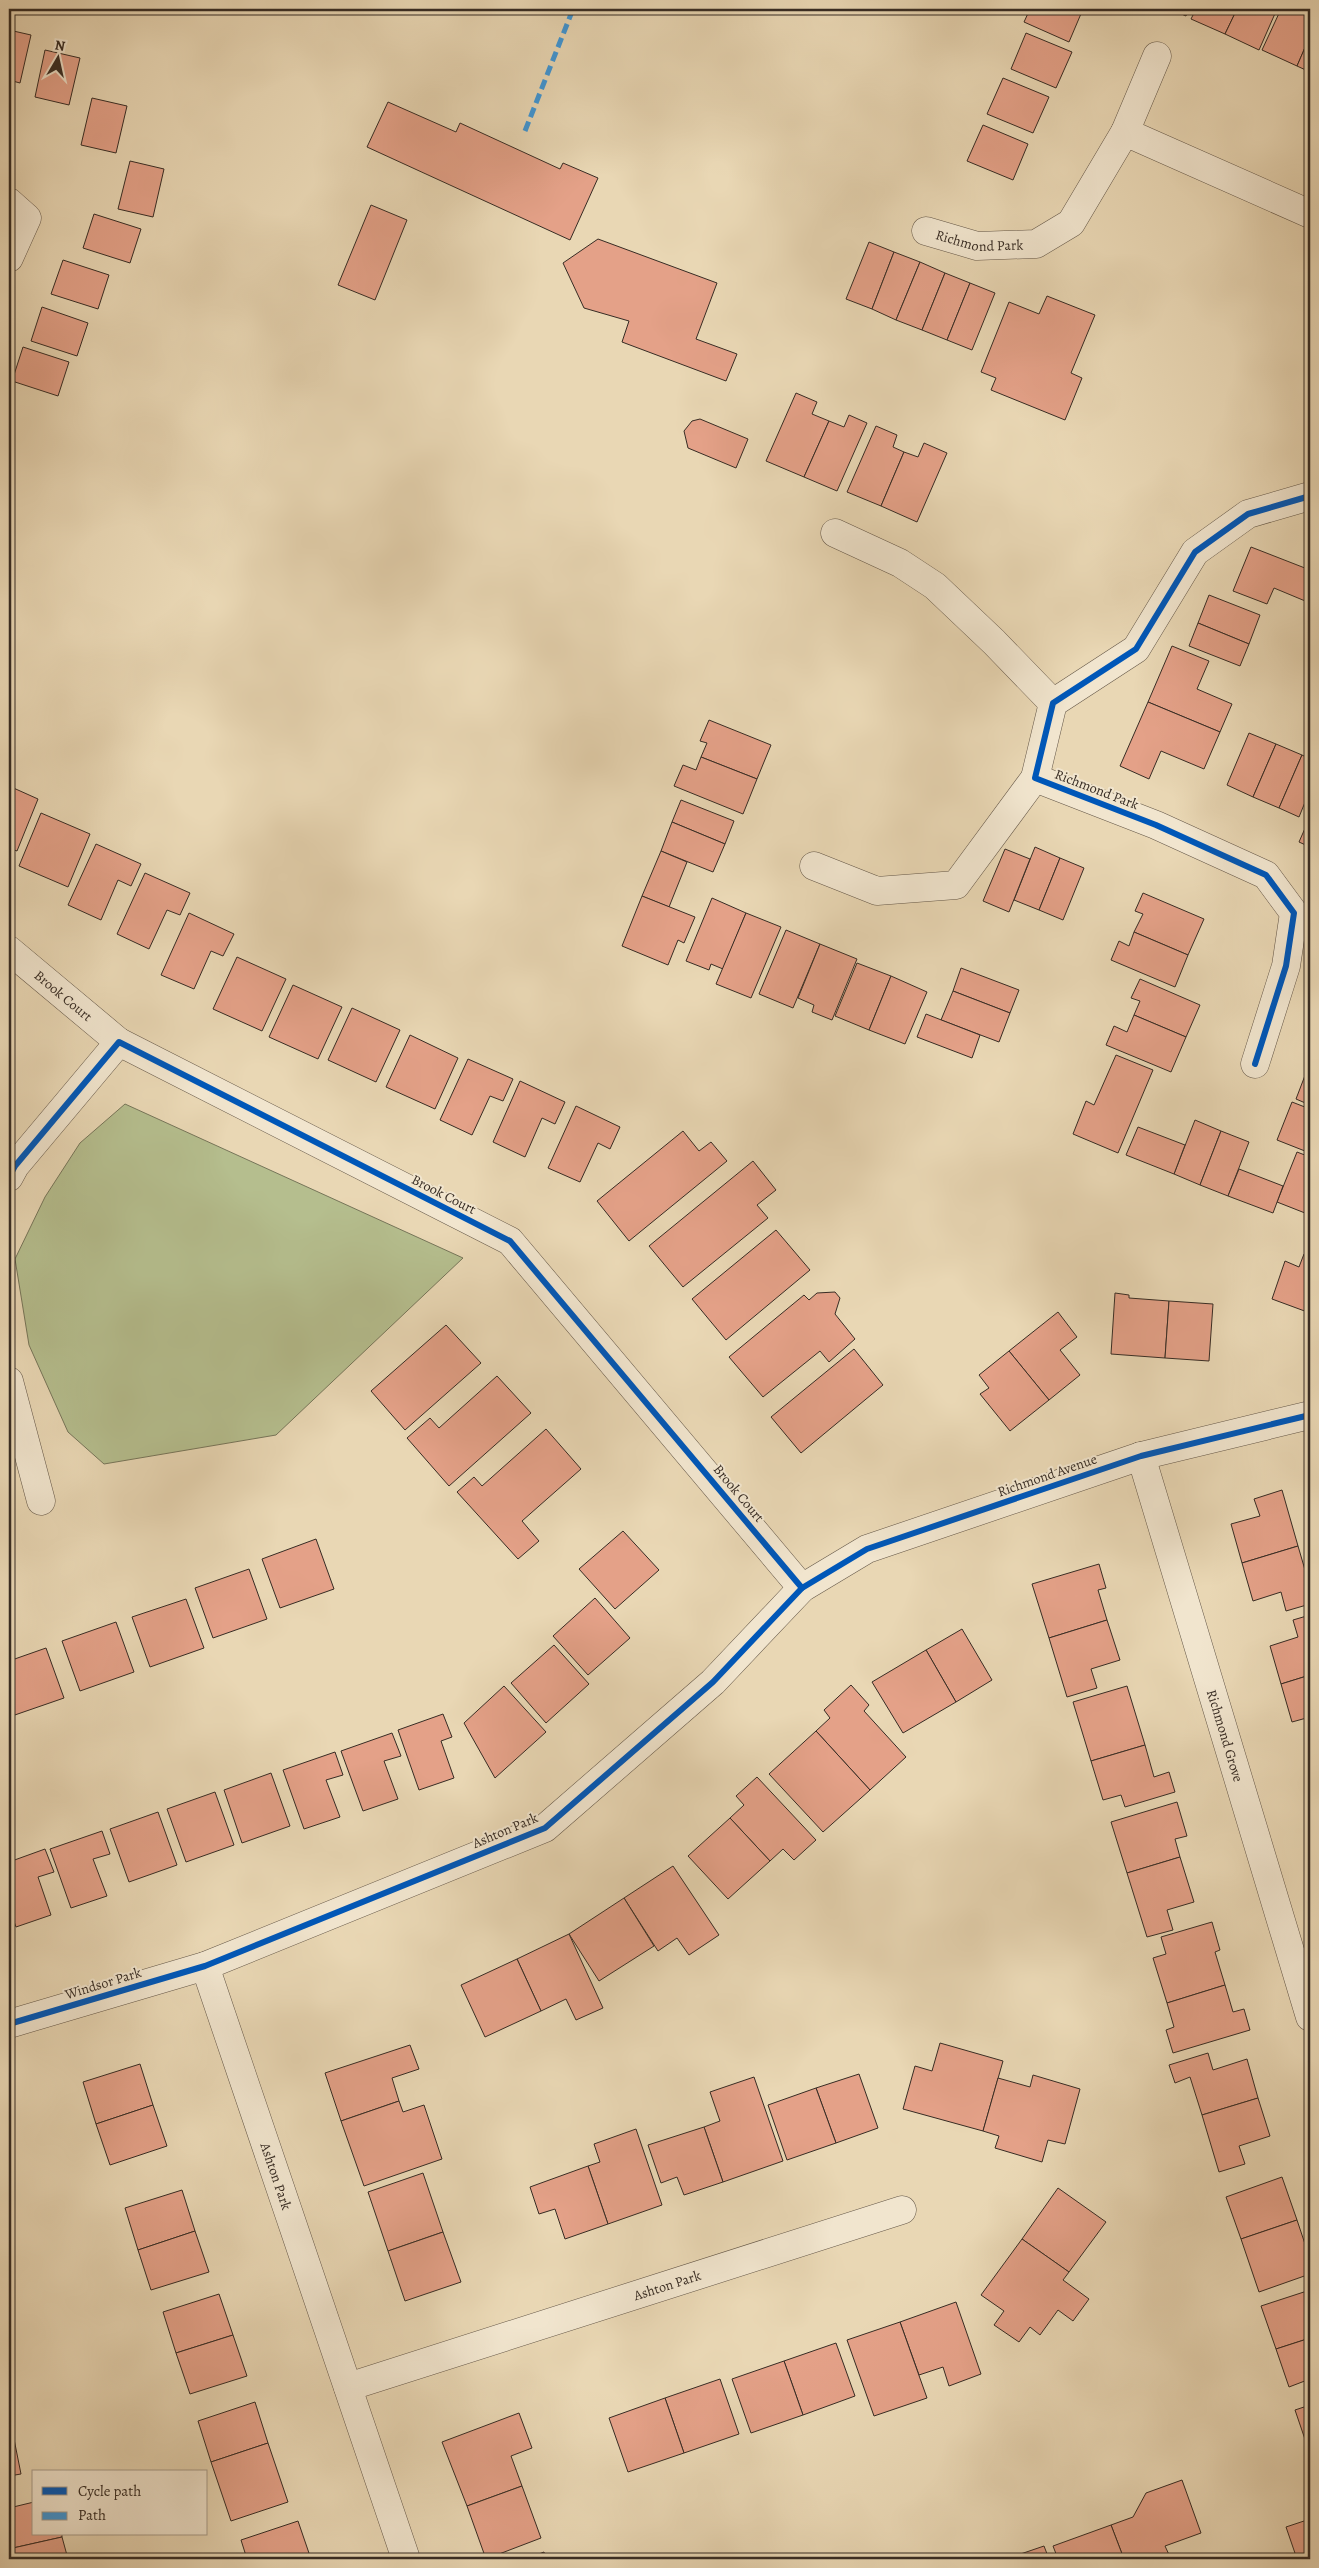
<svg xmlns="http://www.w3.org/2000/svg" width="1319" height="2568" font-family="Alegreya,serif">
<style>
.green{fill:#b5be8e;stroke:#767559}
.building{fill:#e4a188;stroke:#372c24}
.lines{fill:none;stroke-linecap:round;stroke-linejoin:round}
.street-casing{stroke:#645748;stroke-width:29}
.street{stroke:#f1e5ce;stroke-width:28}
.quiet{stroke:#3e96d6;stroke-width:5;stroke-dasharray:10 5;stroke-linecap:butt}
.cycleway-casing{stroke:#f1e5ce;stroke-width:9}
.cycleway{stroke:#0057b8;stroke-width:6}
.labels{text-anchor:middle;stroke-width:4;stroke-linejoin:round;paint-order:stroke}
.street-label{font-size:14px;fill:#372c24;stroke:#f1e5ce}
</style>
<rect width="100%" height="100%" fill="#e9d7b4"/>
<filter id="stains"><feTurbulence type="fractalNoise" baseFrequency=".004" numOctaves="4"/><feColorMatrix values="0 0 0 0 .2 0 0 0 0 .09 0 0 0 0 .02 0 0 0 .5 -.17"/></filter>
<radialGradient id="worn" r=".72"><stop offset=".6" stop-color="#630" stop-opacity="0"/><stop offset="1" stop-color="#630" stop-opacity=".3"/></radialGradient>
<!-- green -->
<path class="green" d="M125,1104L463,1258L276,1435L104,1464L68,1432L29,1345L15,1259L45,1197L80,1143Z"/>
<!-- building -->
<g class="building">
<path d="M1030,9H1083L1069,42L1024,22Z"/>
<path d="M1170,9H1189L1186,16Z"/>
<path d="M1196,9H1237L1225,34L1191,19Z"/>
<path d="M1237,9H1277L1259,50L1225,34Z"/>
<path d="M1281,9H1310V36L1297,66L1262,50Z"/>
<path d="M9,30L31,35L20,83L9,80Z"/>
<path d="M1026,33L1072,52L1056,88L1011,69Z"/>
<path d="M1310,36V72L1297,66Z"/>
<path d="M45,50L80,58L69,105L35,97Z"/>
<path d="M1003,78L1049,97L1033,133L987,114Z"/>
<path d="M92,98L127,106L116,153L81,145Z"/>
<path d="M388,102L456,132L460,123L560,169L563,163L598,178L570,240L367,147Z"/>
<path d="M983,125L1028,144L1013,180L967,161Z"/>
<path d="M130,161L164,169L153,217L118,209Z"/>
<path d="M371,205L407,220L375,300L338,285Z"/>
<path d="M94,214L141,229L130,263L83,248Z"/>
<path d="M598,239L717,283L696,339L737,354L726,381L622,342L629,321L584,308L563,263Z"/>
<path d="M869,242L894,252L872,309L846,299Z"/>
<path d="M894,252L920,262L896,320L872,309Z"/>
<path d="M63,260L109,275L98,309L51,294Z"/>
<path d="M920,262L945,273L922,330L896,320Z"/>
<path d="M945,273L970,283L947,340L922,330Z"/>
<path d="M970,283L995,293L972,350L947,340Z"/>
<path d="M1047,296L1095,315L1071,373L1082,378L1065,420L991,390L996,378L981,372L1009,302L1039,314Z"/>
<path d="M42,307L88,323L77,356L31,341Z"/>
<path d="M23,347L69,362L58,396L12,381Z"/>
<path d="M796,393L817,402L812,414L829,421L804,477L766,461Z"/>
<path d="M849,415L867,423L837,491L804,477L829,421L844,427Z"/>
<path d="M700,419L748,439L736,468L688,448L684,431L692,421Z"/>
<path d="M876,426L897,435L893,447L904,452L881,506L847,492Z"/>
<path d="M924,443L947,453L917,522L881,506L904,452L918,457Z"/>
<path d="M1251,547L1310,570V603L1274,588L1267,604L1233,591Z"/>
<path d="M1209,595L1260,615L1249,644L1198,623Z"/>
<path d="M1198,623L1249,644L1240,666L1189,646Z"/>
<path d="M1172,646L1209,661L1197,689L1232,704L1220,732L1148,702Z"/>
<path d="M1148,702L1220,732L1204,769L1161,751L1149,779L1120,766Z"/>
<path d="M709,720L771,745L757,779L701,757L707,743L700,741Z"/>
<path d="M1249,733L1276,744L1253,797L1227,785Z"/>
<path d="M1276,744L1302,755L1279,808L1253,797Z"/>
<path d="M1302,755L1310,759V790L1299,817L1279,808Z"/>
<path d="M701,757L757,779L743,814L674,786L683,765L696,770Z"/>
<path d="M9,786L38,799L17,851L9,848Z"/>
<path d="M681,800L734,821L725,844L672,822Z"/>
<path d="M41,813L90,834L68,887L19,866Z"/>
<path d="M1310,817V847L1299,842Z"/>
<path d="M672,822L725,844L713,872L661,851Z"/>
<path d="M96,844L141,864L131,886L118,880L101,920L68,905Z"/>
<path d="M1035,847L1060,858L1039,910L1014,900Z"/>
<path d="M1005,849L1030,859L1009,912L983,901Z"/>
<path d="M661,851L687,862L669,907L642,896Z"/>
<path d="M1060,858L1084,868L1063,920L1039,910Z"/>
<path d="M145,873L190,893L180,915L167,910L149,949L117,934Z"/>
<path d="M1143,893L1204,919L1188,955L1134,932L1143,914L1135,911Z"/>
<path d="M642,896L695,917L684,943L678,940L668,965L622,946Z"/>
<path d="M712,898L746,913L723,969L711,964L709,970L686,961Z"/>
<path d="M189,913L234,934L223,956L211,951L194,989L161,975Z"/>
<path d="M746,913L781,927L751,998L716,984Z"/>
<path d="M786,930L820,944L793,1008L759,994Z"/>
<path d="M1134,932L1188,955L1175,987L1111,960L1119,941L1129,946Z"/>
<path d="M820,944L857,959L832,1020L812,1012L814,1005L798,998Z"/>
<path d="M237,957L286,979L262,1031L213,1009Z"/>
<path d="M857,963L891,976L869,1030L835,1016Z"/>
<path d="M961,968L1019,990L1010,1013L953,991Z"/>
<path d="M891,976L927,992L905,1044L869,1030Z"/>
<path d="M1140,979L1200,1005L1186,1037L1134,1015L1140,1001L1131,998Z"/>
<path d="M293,985L342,1007L318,1059L269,1037Z"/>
<path d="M953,991L1010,1013L999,1042L941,1020Z"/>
<path d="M352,1008L400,1030L376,1082L328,1060Z"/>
<path d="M926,1014L980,1035L972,1058L917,1037Z"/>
<path d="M1134,1015L1186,1037L1171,1072L1106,1045L1114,1026L1127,1032Z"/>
<path d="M410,1035L458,1058L435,1109L386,1087Z"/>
<path d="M1116,1055L1153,1070L1118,1153L1073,1134L1086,1101L1094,1105Z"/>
<path d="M468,1059L513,1079L503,1101L490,1096L472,1135L440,1120Z"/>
<path d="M1309,1065H1310V1105L1296,1099Z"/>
<path d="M520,1081L565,1102L555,1124L542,1118L525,1157L493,1142Z"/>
<path d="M1292,1102L1310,1109V1153L1277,1140Z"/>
<path d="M576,1106L620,1127L610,1149L598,1143L580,1182L548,1168Z"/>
<path d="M1195,1120L1221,1131L1200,1185L1174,1174Z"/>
<path d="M1138,1127L1185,1145L1174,1174L1126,1155Z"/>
<path d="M683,1131L699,1151L711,1142L727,1161L629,1241L597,1201Z"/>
<path d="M1221,1131L1249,1142L1228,1196L1200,1185Z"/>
<path d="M1297,1152L1310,1157V1202L1305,1213L1277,1202Z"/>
<path d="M753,1161L776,1190L757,1205L768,1218L683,1287L649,1246Z"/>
<path d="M1239,1169L1283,1186L1273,1213L1228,1196Z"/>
<path d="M776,1230L810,1270L726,1340L692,1299Z"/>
<path d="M1304,1254L1310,1257V1313L1272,1299L1285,1261L1299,1267Z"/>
<path d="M835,1292L840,1298L835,1314L855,1339L829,1362L820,1351L763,1397L729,1357L804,1295L809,1300L817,1293Z"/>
<path d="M1115,1293L1129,1295V1298L1169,1301L1165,1358L1111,1354Z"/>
<path d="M1169,1301L1213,1304L1209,1361L1165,1358Z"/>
<path d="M1058,1312L1077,1337L1060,1350L1080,1375L1049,1400L1009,1351Z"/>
<path d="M446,1325L481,1363L405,1430L371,1391Z"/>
<path d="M854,1349L883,1385L801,1453L771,1417Z"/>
<path d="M1009,1351L1049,1400L1010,1431L980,1394L989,1388L979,1375Z"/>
<path d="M497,1376L531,1413L449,1486L407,1438L430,1418L439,1428Z"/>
<path d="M546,1429L581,1469L522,1521L539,1541L518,1559L457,1492L474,1477L482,1486Z"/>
<path d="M1282,1490L1298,1546L1242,1563L1231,1524L1260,1516L1254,1499Z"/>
<path d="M623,1531L659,1570L615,1609L579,1569Z"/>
<path d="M316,1539L334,1589L280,1608L262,1559Z"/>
<path d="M1298,1546L1310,1587V1604L1286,1611L1281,1592L1253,1601L1242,1563Z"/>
<path d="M1099,1564L1106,1588L1098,1590L1107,1620L1049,1638L1032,1584Z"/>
<path d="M249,1569L267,1619L213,1638L195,1588Z"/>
<path d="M595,1598L630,1638L588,1675L553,1636Z"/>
<path d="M186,1599L204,1648L150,1667L132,1617Z"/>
<path d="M1310,1615V1675L1281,1684L1270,1646L1298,1637L1293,1620Z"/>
<path d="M1107,1620L1120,1660L1091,1669L1097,1688L1067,1697L1049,1638Z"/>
<path d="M116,1622L134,1672L80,1691L62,1641Z"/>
<path d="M962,1629L992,1680L956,1702L926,1650Z"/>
<path d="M554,1645L589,1684L546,1723L511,1683Z"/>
<path d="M46,1648L64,1698L9,1717V1661Z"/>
<path d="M926,1650L956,1702L903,1733L872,1682Z"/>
<path d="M1310,1675V1717L1292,1722L1281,1684Z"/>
<path d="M851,1685L869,1705L864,1711L906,1757L870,1790L816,1731L830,1718L824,1710Z"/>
<path d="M504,1686L546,1732L495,1778L464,1723Z"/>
<path d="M1127,1686L1145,1745L1091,1761L1073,1702Z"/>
<path d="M443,1714L452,1737L441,1741L454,1778L419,1790L398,1730Z"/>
<path d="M816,1731L870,1790L823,1832L769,1774Z"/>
<path d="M392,1733L401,1756L384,1761L398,1799L363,1811L341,1751Z"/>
<path d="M1145,1745L1154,1777L1169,1772L1175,1792L1125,1807L1121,1795L1103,1800L1091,1761Z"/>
<path d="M335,1752L343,1775L326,1780L340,1817L304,1829L283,1770Z"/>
<path d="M271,1773L290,1826L242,1843L224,1790Z"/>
<path d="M757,1777L816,1840L794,1860L783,1849L770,1861L730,1818L744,1805L736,1796Z"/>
<path d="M215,1792L234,1845L186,1862L167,1809Z"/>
<path d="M1177,1802L1187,1836L1175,1839L1180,1857L1127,1873L1111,1822Z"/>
<path d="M158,1812L177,1865L129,1882L110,1829Z"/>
<path d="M730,1818L770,1861L728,1899L688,1856Z"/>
<path d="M102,1831L110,1854L93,1859L107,1896L71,1908L50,1849Z"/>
<path d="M45,1849L54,1872L38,1877L51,1915L16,1927L9,1907V1862Z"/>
<path d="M1180,1857L1194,1902L1167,1910L1173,1930L1147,1937L1127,1873Z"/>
<path d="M673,1866L719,1935L689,1955L677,1938L658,1951L624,1898Z"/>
<path d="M624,1898L654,1946L599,1981L569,1934Z"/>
<path d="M1212,1922L1220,1950L1215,1952L1225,1985L1167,2003L1153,1958L1166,1954L1161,1937Z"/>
<path d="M569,1934L603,2008L576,2020L566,1999L541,2011L517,1959Z"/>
<path d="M517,1959L541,2011L485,2037L461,1985Z"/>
<path d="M1225,1985L1233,2012L1244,2009L1250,2030L1173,2053L1166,2030L1174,2027L1167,2003Z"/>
<path d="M940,2043L1003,2061L983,2131L903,2109L915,2066L932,2071Z"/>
<path d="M410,2045L419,2069L392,2078L399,2101L341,2121L325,2073Z"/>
<path d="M1208,2053L1213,2070L1247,2059L1258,2098L1202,2115L1190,2077L1175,2083L1169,2065Z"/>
<path d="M140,2064L153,2105L96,2124L83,2082Z"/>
<path d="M859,2074L878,2128L836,2143L816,2088Z"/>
<path d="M1033,2075L1080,2089L1065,2144L1048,2140L1042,2162L995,2148L999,2136L983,2131L998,2078L1030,2087Z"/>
<path d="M754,2077L783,2161L723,2182L704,2127L720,2121L710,2092Z"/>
<path d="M816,2088L836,2143L787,2160L768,2105Z"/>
<path d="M1258,2098L1270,2136L1239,2146L1245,2164L1219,2172L1202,2115Z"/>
<path d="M399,2101L403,2112L424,2105L442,2159L364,2186L341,2121Z"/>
<path d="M153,2105L167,2146L110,2165L96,2124Z"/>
<path d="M704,2127L723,2182L684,2195L677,2177L661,2183L648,2145Z"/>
<path d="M636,2129L662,2205L608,2224L588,2166L600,2162L594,2144Z"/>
<path d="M588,2166L608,2224L565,2239L555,2209L539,2214L530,2187Z"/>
<path d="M423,2173L443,2232L388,2251L368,2192Z"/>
<path d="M1282,2177L1297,2220L1241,2239L1226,2197Z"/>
<path d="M1058,2188L1106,2222L1069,2272L1022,2239Z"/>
<path d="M182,2190L195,2231L138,2250L125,2208Z"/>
<path d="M1297,2220L1308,2253H1310V2274L1259,2292L1241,2239Z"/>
<path d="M195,2231L209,2272L151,2290L138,2250Z"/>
<path d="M443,2232L461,2282L405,2301L388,2251Z"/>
<path d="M1022,2239L1069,2272L1063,2280L1089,2299L1073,2321L1058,2310L1040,2335L1030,2327L1019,2342L994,2325L1004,2311L981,2295Z"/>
<path d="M1310,2290V2338L1276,2349L1261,2306Z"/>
<path d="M219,2294L233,2335L176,2353L163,2312Z"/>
<path d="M956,2302L981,2374L949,2386L943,2367L919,2375L900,2322Z"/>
<path d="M900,2322L927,2398L874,2416L847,2340Z"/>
<path d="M233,2335L247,2376L190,2394L176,2353Z"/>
<path d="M1310,2338V2379L1289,2387L1276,2349Z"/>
<path d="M836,2343L855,2396L803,2415L784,2361Z"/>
<path d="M784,2361L803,2415L751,2433L732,2379Z"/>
<path d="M720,2379L739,2434L684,2453L665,2398Z"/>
<path d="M665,2398L684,2453L628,2472L609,2418Z"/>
<path d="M255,2402L268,2443L211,2462L198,2421Z"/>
<path d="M1310,2405V2454L1295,2410Z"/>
<path d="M519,2413L532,2448L511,2456L522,2486L467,2506L442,2442Z"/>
<path d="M9,2416L13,2434L9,2435Z"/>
<path d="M13,2434L21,2474L9,2476V2435Z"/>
<path d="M268,2443L288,2502L231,2521L211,2462Z"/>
<path d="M1182,2480L1201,2533L1165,2546L1171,2559H1124L1111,2525L1133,2517L1146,2493Z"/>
<path d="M522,2486L541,2538L486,2559L467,2506Z"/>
<path d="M34,2502V2534H62V2537L13,2548L9,2528V2508Z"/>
<path d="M1310,2519V2559H1297L1286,2527Z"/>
<path d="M298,2521L311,2559H247L241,2540Z"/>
<path d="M1111,2525L1124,2559H1058L1053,2546Z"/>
<path d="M62,2537L68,2559H16L13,2548Z"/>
<path d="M1044,2546L1049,2559H1006Z"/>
<path d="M544,2552L546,2559H526Z"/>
</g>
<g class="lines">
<!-- street casing -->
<g class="street-casing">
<g id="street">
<path d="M1125,132L1157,56"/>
<path d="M9,202L27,218L9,258"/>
<path id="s1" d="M926,231L977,246L1036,244L1071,223L1125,132L1310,214"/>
<path d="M835,533L900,563L935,586L994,642L1053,703"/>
<path d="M814,866L877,891L956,885L1035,778"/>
<path id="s2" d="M9,950L119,1042"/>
<path d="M1255,1064L1286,966L1294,913L1266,875L1156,825L1035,778L1053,703L1136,649L1195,552L1248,514L1310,496"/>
<path d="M9,1177L15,1166L119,1042L510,1241L802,1588"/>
<path d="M9,1381L41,1501"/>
<path id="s3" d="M1141,1456L1310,2017"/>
<path id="s4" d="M205,1966L406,2559"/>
<path d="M9,2024L205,1966L545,1828L713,1682L802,1588L867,1549L1141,1456L1310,1415"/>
<path id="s5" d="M348,2387L902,2210"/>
</g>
</g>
<!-- street -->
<use href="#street" class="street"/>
<!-- quiet -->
<path class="quiet" d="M525,131L573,9"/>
<!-- cycleway casing -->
<g class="cycleway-casing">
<g id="cycleway">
<path d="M1255,1064L1286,966L1294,913L1266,875L1156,825L1035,778L1053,703L1136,649L1195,552L1248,514L1310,496"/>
<path d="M9,1177L15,1166L119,1042L510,1241L802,1588"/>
<path d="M9,2024L205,1966L545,1828L713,1682L802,1588L867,1549L1141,1456L1310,1415"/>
</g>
</g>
<!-- cycleway -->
<use href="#cycleway" class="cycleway"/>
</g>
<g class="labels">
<!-- street labels -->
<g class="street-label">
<text dy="5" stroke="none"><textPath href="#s1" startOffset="55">Richmond Park</textPath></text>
<text transform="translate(1097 789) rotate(21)" y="5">Richmond Park</text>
<text dy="5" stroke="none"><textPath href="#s2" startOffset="71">Brook Court</textPath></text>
<text transform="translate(444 1194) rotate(27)" y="5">Brook Court</text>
<text transform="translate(1047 1475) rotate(-19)" y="5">Richmond Avenue</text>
<text transform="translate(739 1493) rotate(50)" y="5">Brook Court</text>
<text dy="5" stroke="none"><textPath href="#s3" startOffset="292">Richmond Grove</textPath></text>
<text transform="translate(505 1830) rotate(-23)" y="5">Ashton Park</text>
<text transform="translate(103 1983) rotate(-17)" y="5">Windsor Park</text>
<text dy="5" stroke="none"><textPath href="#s4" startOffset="222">Ashton Park</textPath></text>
<text dy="5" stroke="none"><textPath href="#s5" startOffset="335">Ashton Park</textPath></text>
</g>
</g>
<!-- margin -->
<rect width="1319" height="2568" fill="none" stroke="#e9d7b4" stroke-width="30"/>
<rect x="10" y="10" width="1299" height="2548" fill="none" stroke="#372c24" stroke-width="2.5"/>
<rect x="15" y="15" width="1289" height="2538" fill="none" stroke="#372c24"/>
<!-- legend -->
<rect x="32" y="2470" width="175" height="65" fill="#f1e5ce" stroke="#a79b8a"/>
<rect x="42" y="2487" width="25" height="8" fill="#0057b8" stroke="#a79b8a"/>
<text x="78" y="2496" font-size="15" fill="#372c24">Cycle path</text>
<rect x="42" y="2512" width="25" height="8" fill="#3e96d6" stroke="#a79b8a"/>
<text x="78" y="2520" font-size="15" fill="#372c24">Path</text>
<!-- north arrow -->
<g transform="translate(58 58) rotate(9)" stroke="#f1e5ce" stroke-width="4" paint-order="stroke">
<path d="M0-4L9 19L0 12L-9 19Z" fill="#372c24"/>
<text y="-8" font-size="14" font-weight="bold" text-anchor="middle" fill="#372c24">N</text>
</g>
<rect width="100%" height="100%" filter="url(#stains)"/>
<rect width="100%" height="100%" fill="url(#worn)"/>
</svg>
